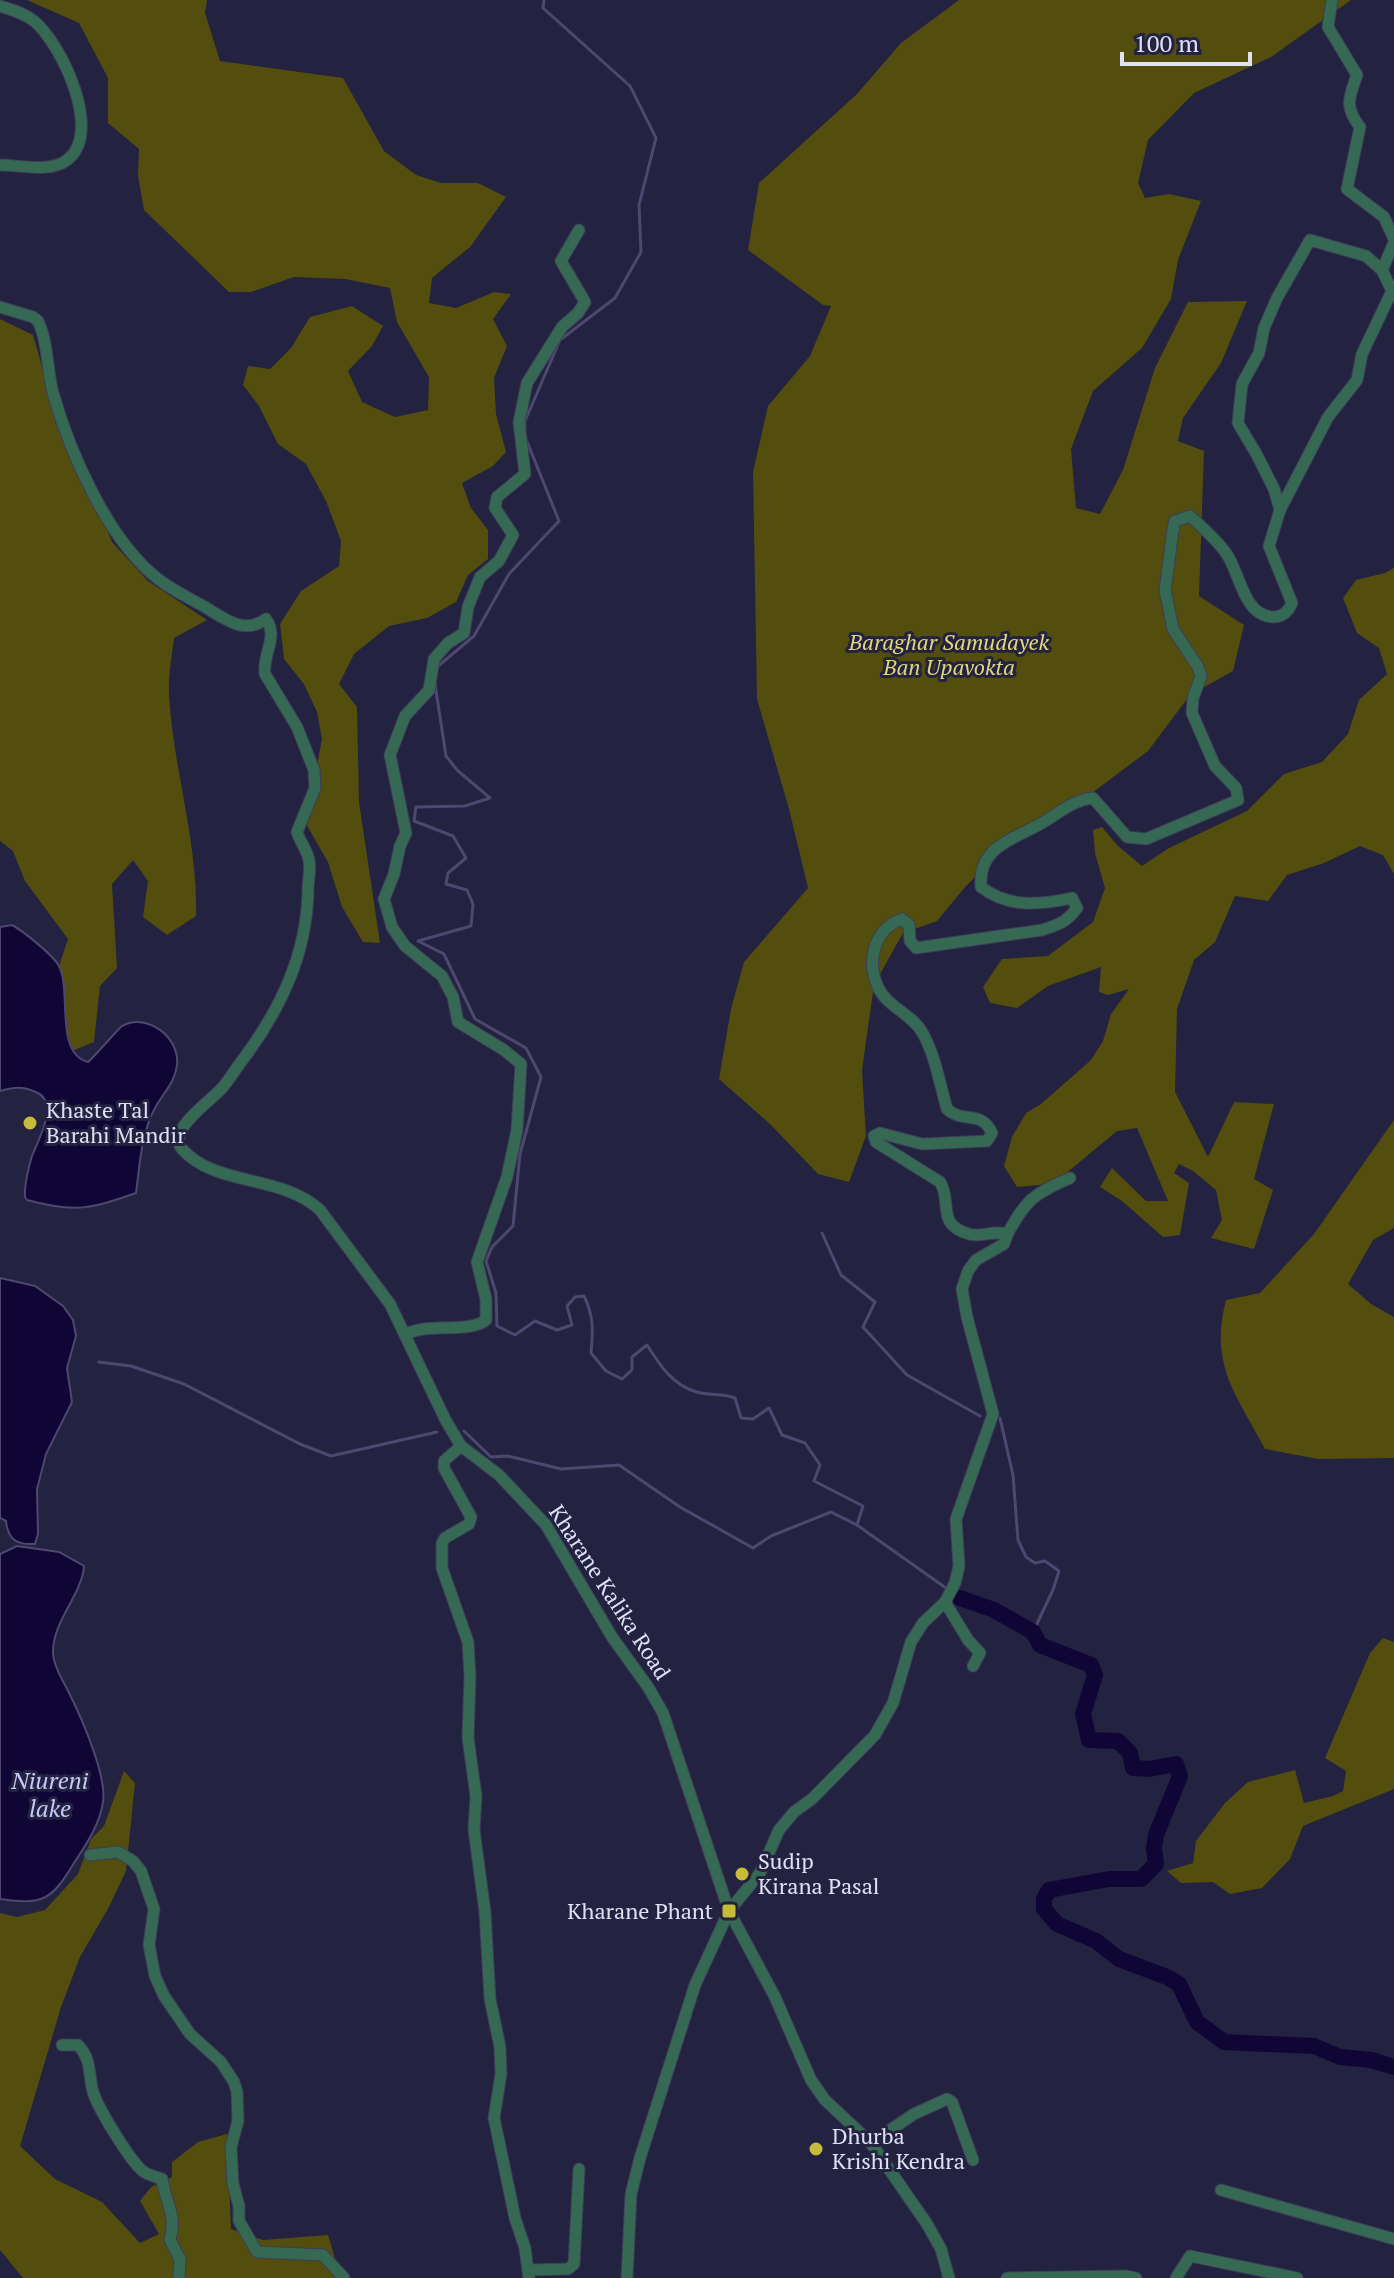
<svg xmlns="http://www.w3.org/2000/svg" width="1394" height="2278" font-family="'PT Serif',serif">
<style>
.green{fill:#534d0e}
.water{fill:#100636;stroke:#4e476f;stroke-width:2}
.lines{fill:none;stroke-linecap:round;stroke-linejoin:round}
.stream{stroke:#4e476f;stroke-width:3}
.river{stroke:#100636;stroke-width:16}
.minor-casing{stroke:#3d3d59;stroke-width:13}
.minor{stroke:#366953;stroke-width:11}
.poi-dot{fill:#c7bb3c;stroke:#232240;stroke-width:3}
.labels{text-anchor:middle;stroke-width:6;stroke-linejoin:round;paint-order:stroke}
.park-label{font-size:22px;font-style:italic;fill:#e0d879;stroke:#232240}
.poi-label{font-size:22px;fill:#dfe0f4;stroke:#232240;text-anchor:start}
.street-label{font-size:22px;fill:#dfe0f4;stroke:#232240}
.water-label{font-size:24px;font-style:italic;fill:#c5c6f9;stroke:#232240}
</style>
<rect width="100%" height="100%" fill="#232240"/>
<!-- green -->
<g class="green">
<path d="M27,0H207L205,13L220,61L343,78L384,151L416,175L441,183H478L506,197L470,247L432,278L429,303L456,308L494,292L511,294L493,319L507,346L494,378L496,414L506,452L493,466L462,483L471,508L488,530V559L468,575L456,602L427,618L389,626L354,654L339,684L357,707L359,802L380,943L363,942L342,907L328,862L306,824L322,739L317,712L304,684L284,659L280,624L301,591L339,566L341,541L326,501L306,464L278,444L259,406L243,385L248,366L270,369L291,348L310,317L352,306L383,326L372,346L348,371L362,402L395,417L428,410L429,377L397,322L390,288L345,279L294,277L251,292H229L144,210L138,176L139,149L108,123V78L79,23Z"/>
<path d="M959,0H1351L1271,57L1194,93L1148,140L1138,183L1145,198L1169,194L1201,201L1178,260L1171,299L1142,348L1093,391L1071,449L1076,508L1100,514L1123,470L1155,368L1188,302L1247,301L1221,363L1183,418L1178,441L1204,451L1199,596L1244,625L1233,671L1190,695L1148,751L1088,796L1012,841L966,886L937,921L903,933L874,985L862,1070L866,1136L849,1182L818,1174L770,1124L719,1079L731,1009L744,962L808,888L789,809L757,699L753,472L768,406L810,356L831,306L823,305L748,250L759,183L857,94L901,43Z"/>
<path d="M0,319L33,335L45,377L78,451L112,542L148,581L207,620L174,638C172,656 168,675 169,694C173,769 198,840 196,916L167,935L143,917L148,881L133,860L112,884L117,968L100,986L94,1042L72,1051L67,1033L59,966L68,939L25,881L13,851L0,841Z"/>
<path d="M1394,568V874L1383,855L1360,846L1324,863L1287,875L1268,901L1235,896L1215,942L1194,960L1177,1009L1175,1092L1208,1157L1234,1102L1274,1104L1254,1179L1273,1190L1254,1249L1211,1238L1222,1220L1216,1190L1193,1171L1179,1164L1174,1173L1189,1183L1180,1235L1163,1237L1122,1201L1100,1187L1112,1168L1146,1201H1168L1137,1128L1117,1131L1070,1170L1050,1184L1017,1187L1004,1166L1012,1137L1026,1113L1041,1104L1091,1060L1103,1041L1111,1014L1129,989L1108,995L1099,992L1101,967L1048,986L1017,1008L990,1003L983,987L1002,959L1048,956L1093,922L1105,888L1095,853L1093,830L1102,827L1118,846L1142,866L1169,848L1247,811L1284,774L1322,762L1348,734L1359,700L1387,674L1379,648L1357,633L1343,598L1356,580L1385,573Z"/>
<path d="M1394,1120V1228L1373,1240L1348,1284L1371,1304L1394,1317V1458L1318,1459L1265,1449C1236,1394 1209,1365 1226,1300L1260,1293L1314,1234Z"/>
<path d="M1383,1638L1394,1642V1789L1303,1826L1290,1859L1262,1888L1230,1894L1213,1882L1181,1883L1167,1871L1193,1863L1196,1841L1225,1803L1248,1782L1295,1770L1304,1803L1333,1796L1343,1791L1346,1771L1325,1758L1370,1653Z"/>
<path d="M124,1771L135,1783L126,1871L109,1907L80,1957L61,2007L20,2146L55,2179L102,2202L140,2243L159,2234L140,2201L151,2187L172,2177V2162L198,2142L227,2134L231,2229L263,2240L328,2235L341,2278H23L0,2250V1913L17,1917L45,1910L78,1874L91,1839L104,1826Z"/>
</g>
<!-- water -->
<g class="water">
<path d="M12,925C23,931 53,955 59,966C72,991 54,1053 88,1062C96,1055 118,1029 122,1026C148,1012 180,1038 177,1065C175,1083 163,1093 155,1108C141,1134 140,1164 136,1193C90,1209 75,1213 27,1200L25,1197C24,1184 28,1171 31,1159C37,1141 61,1103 36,1092C22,1086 15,1087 0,1091V927Z"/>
<path d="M0,1278L35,1286L63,1306L73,1320L76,1336L67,1368L72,1402L46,1454L37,1489L38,1534L35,1544C17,1545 8,1540 6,1521L0,1518Z"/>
<path d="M17,1546L59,1552L84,1566C82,1595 53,1620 53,1652C53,1666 65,1684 71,1697C83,1721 107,1777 103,1802C100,1824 86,1845 74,1863C51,1901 43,1905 0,1899V1554Z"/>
</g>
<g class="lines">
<!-- stream -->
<g class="stream">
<path d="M525,428V421L560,340L615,298L641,252L639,205L656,138L630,86L543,8L544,0"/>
<path d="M437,667L474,636L509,574L559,521L526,439"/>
<path d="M435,684L446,756L457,770L490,798L465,806L416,807L414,821L453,836L466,858L448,873L446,884L467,890L473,904L471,926L418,941L444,954L475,1019L526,1048L541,1077L520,1154L513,1226L492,1247L486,1261L496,1293L497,1326L515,1335L535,1321L557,1330L572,1325L567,1306L575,1297L584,1296C594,1316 593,1331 591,1353L606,1371L622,1379L632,1370V1357L647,1345C659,1364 673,1386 697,1392C710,1396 722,1393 735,1398L741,1418L753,1419L769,1408L782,1435L805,1443L820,1465L814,1481L863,1506L857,1525L946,1588"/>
<path d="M822,1233L841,1275L875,1302L863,1327L907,1375L980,1416"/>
<path d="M99,1362L131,1366L184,1384L300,1444L331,1456L437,1432"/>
<path d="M1000,1418L1013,1475L1018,1540L1026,1557L1035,1563L1045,1561L1059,1571L1053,1590L1033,1632"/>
<path d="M464,1431L491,1457L508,1456L561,1469L619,1465L680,1507L753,1548L771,1536L831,1512L857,1525"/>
</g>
<!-- river -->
<path class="river" d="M960,1598L994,1610L1033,1632L1040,1645L1091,1665L1095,1675L1083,1714L1089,1740L1118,1741L1130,1753L1133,1768L1149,1769L1176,1764L1180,1776L1156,1835L1154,1848L1156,1864L1141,1879H1109L1049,1890L1044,1899V1909L1057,1924L1096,1941L1119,1959L1167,1977L1179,1984L1197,2022L1224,2042L1314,2046L1340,2057L1371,2060L1394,2067"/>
<!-- minor casing -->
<g class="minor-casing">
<g id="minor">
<path d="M1332,0L1328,27L1357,75C1349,97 1344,107 1360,127L1347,189L1384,217L1394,239"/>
<path d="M0,6C12,10 24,13 34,21C61,43 104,133 67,160C50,173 20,165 0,165"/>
<path d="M1394,243L1382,270L1394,295"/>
<path d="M1382,270L1366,256L1310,240L1277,298L1264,328L1259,353L1242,384L1238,423L1257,455L1274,489L1280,510L1328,417L1357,380L1362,354L1391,293"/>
<path d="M0,307L33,317L38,321C48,342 47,370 53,393C70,453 108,540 158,579C172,590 189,598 205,607C225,619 244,635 266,619C279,637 262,654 265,674L297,727L314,770L315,788L297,832C300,842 307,850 309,860C311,869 308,880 308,890C307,954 281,1008 244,1058C236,1068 230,1079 222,1088C211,1101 166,1130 182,1149C216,1187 281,1174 320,1210L390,1304L446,1421L461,1446L499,1475L546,1525L612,1637L648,1687L663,1713L729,1911L775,1997L811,2080L825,2100L871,2143L927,2224L941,2249L949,2278"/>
<path d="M1007,1235C1026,1199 1034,1194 1070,1178"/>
<path d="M407,1334C430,1322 468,1334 486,1320V1299L477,1262L507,1177L517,1130L521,1064L504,1050L458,1022L453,997L442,976L405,946L392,927L384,899L394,874L400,846L406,833L390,755L405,716L429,690L434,659L448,643L464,633L468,607L480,577L499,561L513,535L495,508L497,497L525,474L519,422L527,383L562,327L578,313L585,302L561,261L579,230"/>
<path d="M461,1446L444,1461V1468L471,1517L469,1524L445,1538L442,1543V1568L468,1642L470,1677L468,1738L476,1796L474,1830L485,1912L490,1999L500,2047L501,2074L494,2118L515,2218L525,2248L529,2278"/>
<path d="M945,1602L968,1640L980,1653L973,1666"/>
<path d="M90,1855L118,1852L133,1861L141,1871L154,1909L149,1945L155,1976L164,1996L190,2034L221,2062L234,2082L237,2092L238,2121L231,2147L233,2184L239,2206V2221L257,2252L323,2255L344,2278"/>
<path d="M62,2045H78C92,2060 88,2073 93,2092C98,2108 131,2163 144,2172C149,2175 156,2177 162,2179C166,2203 177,2216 170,2240L180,2259L179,2278"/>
<path d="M871,2143L914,2114L947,2099L952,2102L973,2160"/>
<path d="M1221,2190L1394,2239"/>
<path d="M528,2270L568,2269L574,2264L579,2169"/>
<path d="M627,2278L631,2194L640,2158L695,1985L729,1911L760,1873L779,1830L794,1812L812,1799L875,1735L893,1703L911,1642L923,1623L945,1602L955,1583L959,1566L956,1519L993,1414L967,1317L962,1289L968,1271L976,1260L1004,1244L1007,1235C996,1229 982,1238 969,1234C935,1224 953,1203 940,1182L876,1142L874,1136L880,1133L922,1144L987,1141L992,1133C981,1109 963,1124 947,1109C940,1085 935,1054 922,1032C912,1014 887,1007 878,987C866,961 874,929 902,919L909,925L910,941L916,948L1042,930C1058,925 1067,922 1077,908L1072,898C1040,905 1008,908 981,887C978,846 1013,840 1042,823C1059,813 1073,800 1093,798L1127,837L1146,839L1238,800L1236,788L1215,766L1192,713L1193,698L1201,676L1198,667L1173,629L1165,590L1173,530L1175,521L1190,516C1202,527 1216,539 1226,553C1240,572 1243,616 1273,617C1283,617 1288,612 1292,603L1269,546L1280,510"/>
<path d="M1007,2278L1126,2276L1136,2278"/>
<path d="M1176,2278L1190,2256L1297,2278"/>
</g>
</g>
<!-- minor -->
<use href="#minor" class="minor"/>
</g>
<!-- markers -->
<g class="poi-dot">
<circle cx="30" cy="1123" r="8"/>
<circle cx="742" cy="1874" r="8"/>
<rect x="721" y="1903" width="16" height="16" rx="4"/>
<circle cx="816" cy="2149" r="8"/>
</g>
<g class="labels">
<!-- park labels -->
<g class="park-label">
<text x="949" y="650">Baraghar Samudayek<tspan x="949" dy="25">Ban Upavokta</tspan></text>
</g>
<!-- poi labels -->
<g class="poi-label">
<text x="46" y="1118">Khaste Tal<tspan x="46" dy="25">Barahi Mandir</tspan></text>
<text x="758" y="1869">Sudip<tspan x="758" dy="25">Kirana Pasal</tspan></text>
<text x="713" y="1919" text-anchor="end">Kharane Phant</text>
<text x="832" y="2144">Dhurba<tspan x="832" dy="25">Krishi Kendra</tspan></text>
</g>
<!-- street labels -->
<g class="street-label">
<text transform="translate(610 1592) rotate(57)" y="8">Kharane Kalika Road</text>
</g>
<!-- water labels -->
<g class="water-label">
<text x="50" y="1789">Niureni<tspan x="50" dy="28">lake</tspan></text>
</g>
</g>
<!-- scale -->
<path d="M1122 52v12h128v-12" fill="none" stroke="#dfe0f4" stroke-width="4"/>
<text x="1134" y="52" font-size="24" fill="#dfe0f4" stroke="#232240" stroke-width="6" paint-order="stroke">100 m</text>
</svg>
